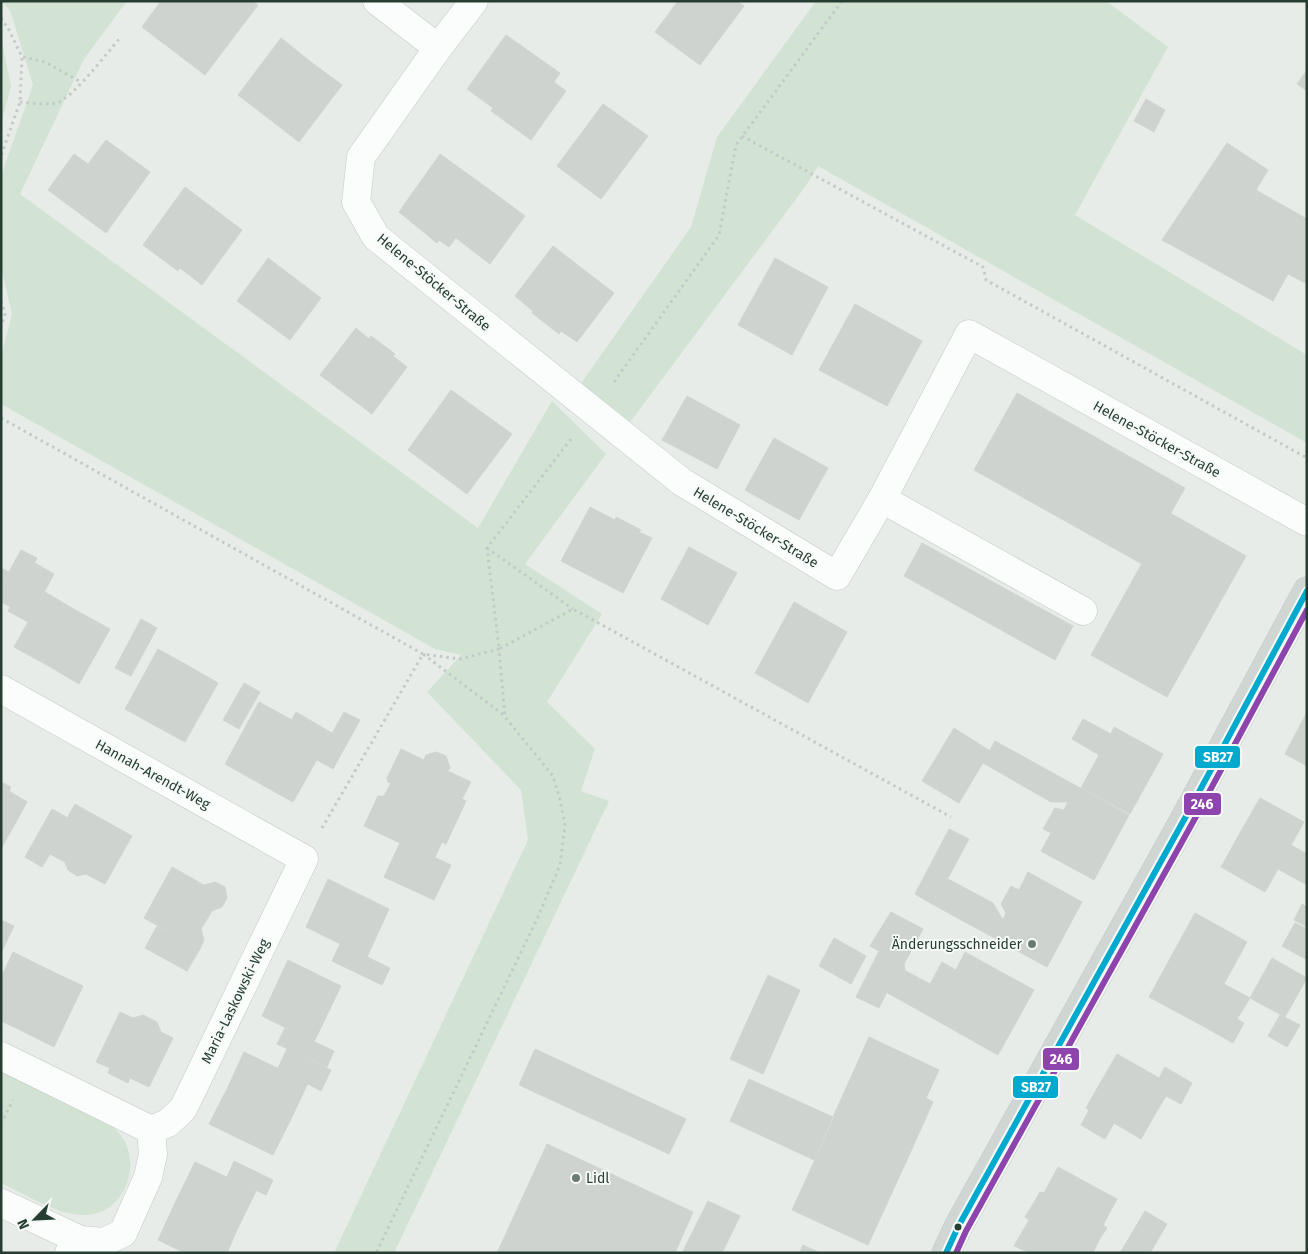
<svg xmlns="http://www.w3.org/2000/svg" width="1308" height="1254" font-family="'Fira Sans',sans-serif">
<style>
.green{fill:#d2e3d4}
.building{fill:#ced3d0;stroke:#d0d5d2}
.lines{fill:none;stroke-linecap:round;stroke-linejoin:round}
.minor-casing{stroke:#c4c9c6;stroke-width:29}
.major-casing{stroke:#c3cac6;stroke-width:29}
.path{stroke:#c3cbc6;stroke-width:3;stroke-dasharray:2.5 4;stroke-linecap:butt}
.minor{stroke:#fbfcfc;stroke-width:28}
.major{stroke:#cfd6d3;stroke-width:28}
.bus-1-casing{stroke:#f6faf7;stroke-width:10}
.bus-2-casing{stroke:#f6faf7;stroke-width:10}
.bus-1{stroke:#00a9ce;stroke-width:6}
.bus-2{stroke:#8e44ad;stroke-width:6}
.poi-dot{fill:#6a7b72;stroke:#f6faf7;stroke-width:2}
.bus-dot{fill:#263e32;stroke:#f6faf7;stroke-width:2}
.labels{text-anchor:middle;stroke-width:4;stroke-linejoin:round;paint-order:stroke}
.street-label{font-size:14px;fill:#263e32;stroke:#f6faf7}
.poi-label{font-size:14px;fill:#263e32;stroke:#f6faf7;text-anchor:end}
.line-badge{stroke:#f6faf7;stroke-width:2}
.badge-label{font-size:14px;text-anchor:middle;font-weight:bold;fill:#fff}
</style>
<rect width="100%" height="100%" fill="#e7ece9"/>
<!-- green -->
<g class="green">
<path d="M1,1H127L84,59L20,194L478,528L552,401L606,454L525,564L602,614L547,702L595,749L581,791L609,801L394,1253H334L528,840L521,790L427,692L461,655L435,649L1,404V357L12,314L1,267V176L33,85L10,10Z"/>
<path d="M816,1H1106L1168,47L1075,215L1307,355V443L818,166L805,187L628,425L577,389L691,227L717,137Z"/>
<path d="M1,37L11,86L1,125Z"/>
<path d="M1,1072C25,1083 49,1095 73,1106C88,1113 105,1118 116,1130C146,1159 126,1217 82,1215C55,1214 25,1194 1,1183Z"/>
</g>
<!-- building -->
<g class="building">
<path d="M161,1H252L258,5L205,75L142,27Z"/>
<path d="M678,1H737L744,6L700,65L655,32Z"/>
<path d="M506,35L560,73L554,82L566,91L531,140L491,111L493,108L467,89Z"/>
<path d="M281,38L311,62L268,118L238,95Z"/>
<path d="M311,62L342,85L299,142L268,118Z"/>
<path d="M1307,70V91L1297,84Z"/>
<path d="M1146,99L1165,110L1154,132L1134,121Z"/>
<path d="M603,104L648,136L601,199L557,166Z"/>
<path d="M106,140L150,172L106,233L48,190L74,154L88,164Z"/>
<path d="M1227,143L1268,170L1256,190L1307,219V284L1288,274L1273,301L1162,240Z"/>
<path d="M440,154L490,190L449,247L439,240L437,243L399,212Z"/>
<path d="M185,187L242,230L202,285L180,268L178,271L143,245Z"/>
<path d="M490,190L525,216L490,264L456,238Z"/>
<path d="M553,246L614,293L577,342L561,331L559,334L532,313L533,311L515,296Z"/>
<path d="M268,258L321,298L290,340L237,301Z"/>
<path d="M775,258L828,287L792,355L738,325Z"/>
<path d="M855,304L922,341L887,406L819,370Z"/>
<path d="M356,328L369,339L371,336L395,354L393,356L407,367L372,414L320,375Z"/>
<path d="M451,390L512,434L467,494L408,450Z"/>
<path d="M1017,393L1185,488L1142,564L974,470Z"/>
<path d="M687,396L740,425L717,469L662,440Z"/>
<path d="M774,438L828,468L799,520L745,490Z"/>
<path d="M590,507L615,520L616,517L641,530L639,532L652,538L623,593L561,561Z"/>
<path d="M1170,513L1246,556L1167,697L1091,655Z"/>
<path d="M922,543L1073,626L1055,660L904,576Z"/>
<path d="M689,547L737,573L708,625L661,599Z"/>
<path d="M21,550L37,558L11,607L1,602V586Z"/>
<path d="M35,563L54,574L28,622L8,611Z"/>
<path d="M1,568L9,572L1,586Z"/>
<path d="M45,592L77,611L47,665L14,647Z"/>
<path d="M794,602L847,632L808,703L755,673Z"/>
<path d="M77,611L110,629L79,684L47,665Z"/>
<path d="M141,619L157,628L131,676L115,668Z"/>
<path d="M158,649L185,664L152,724L125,709Z"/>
<path d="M185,664L218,683L185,742L152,724Z"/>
<path d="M244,683L260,692L239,729L223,720Z"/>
<path d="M259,702L292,720L257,782L225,764Z"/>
<path d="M296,712L332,733L293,802L257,782Z"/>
<path d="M344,712L360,720L333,769L317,760Z"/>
<path d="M1307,712V766L1285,754Z"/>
<path d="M1083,719L1111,734L1114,727L1163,754L1130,814L1081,788L1099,755L1072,739Z"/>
<path d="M954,728L990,751L959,803L922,781Z"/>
<path d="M995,741L1129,815L1094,880L1041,851L1051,833L1043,829L1055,808L1064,810L1068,802H1051L983,763Z"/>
<path d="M401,749L424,760L426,755L436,752L446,756L450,767L448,771L471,782L462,799L466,801L446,844L442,842L434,859L364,826L378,796H384L391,783L388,782L387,778Z"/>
<path d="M1,782L11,787L9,791L27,802L2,847Z"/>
<path d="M1260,798L1304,822L1291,845L1307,854V870L1240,833Z"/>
<path d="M75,804L132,836L105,884L86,874L77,876L68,870L65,862L48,853Z"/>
<path d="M52,809L68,818L48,853L50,854L42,867L25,857Z"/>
<path d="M949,829L969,839L948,878H946L932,904L915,894Z"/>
<path d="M1240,833L1307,870V885L1278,869L1265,892L1221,867Z"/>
<path d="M400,843L434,859V857L451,865L434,900L384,877Z"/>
<path d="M172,867L204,885L215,882L225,887L227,898L222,907L212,911L201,929L204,940L200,949L144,918Z"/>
<path d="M1028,872L1082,902L1047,967L932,904L946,878L993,903L1003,920L1006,913L1001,904L1011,886L1019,890Z"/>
<path d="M328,879L389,909L367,957L306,927Z"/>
<path d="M1302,904L1307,907V927L1294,920Z"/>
<path d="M891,912L923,929L904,964L905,971L896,974L879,1008L856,997L879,951L870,946Z"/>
<path d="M1195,913L1247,942L1224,984L1172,955Z"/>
<path d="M1,920L14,926L1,953Z"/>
<path d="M1295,923L1307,929V960L1282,946Z"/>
<path d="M157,926L200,949L187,971L145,948Z"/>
<path d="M834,938L866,956L851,984L819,966Z"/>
<path d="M340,944L390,968L382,985L332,961Z"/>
<path d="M13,952L47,969L18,1029L1,1021V978Z"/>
<path d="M965,952L1034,990L998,1055L886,992L896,974L904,970L930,984L942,962L956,970Z"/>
<path d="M1172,955L1224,984L1201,1025L1149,997Z"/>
<path d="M1272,958L1307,978L1285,1017L1250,998Z"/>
<path d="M288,960L341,986L314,1042L262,1016Z"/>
<path d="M47,969L83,986L54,1047L18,1029Z"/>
<path d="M768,975L800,990L763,1074L730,1059Z"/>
<path d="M1224,984L1250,998L1237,1019L1244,1023L1233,1043L1201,1025Z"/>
<path d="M120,1012L133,1018L143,1015L157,1022L161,1032L173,1038L149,1087L130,1078L128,1083L108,1073L110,1068L96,1062Z"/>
<path d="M1280,1015L1300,1025L1287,1047L1268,1036Z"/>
<path d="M285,1028L334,1051L327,1067L277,1044Z"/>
<path d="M869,1037L939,1070L926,1098L933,1102L911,1151L833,1117Z"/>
<path d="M287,1049L331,1070L321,1091L278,1068Z"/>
<path d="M535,1049L686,1119L669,1154L519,1085Z"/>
<path d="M244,1052L308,1083L291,1119L227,1089Z"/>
<path d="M1117,1054L1159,1078L1165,1067L1192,1083L1181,1104L1166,1096L1154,1116L1099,1085Z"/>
<path d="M749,1079L833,1117L814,1160L730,1121Z"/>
<path d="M1099,1085L1154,1116L1141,1139L1114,1123L1105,1139L1081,1125L1089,1110L1086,1108Z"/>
<path d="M227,1089L291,1119L273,1155L209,1124Z"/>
<path d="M834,1118L911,1151L868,1245L792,1210Z"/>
<path d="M547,1144L693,1212L675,1253H497Z"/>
<path d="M234,1161L273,1180L266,1195L227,1177Z"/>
<path d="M195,1162L256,1191L237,1230L176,1201Z"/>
<path d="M1058,1167L1117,1199L1103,1225L1107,1228L1099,1240L1033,1204L1040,1192L1044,1193Z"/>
<path d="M176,1201L237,1230L227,1253H185L158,1240Z"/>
<path d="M708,1201L740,1216L722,1253H682Z"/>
<path d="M1033,1204L1099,1240L1093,1253H1030L1014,1246L1029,1220L1025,1217Z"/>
<path d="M1145,1211L1167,1224L1150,1253H1120Z"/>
<path d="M803,1245L820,1253H799Z"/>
</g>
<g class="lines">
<!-- minor casing -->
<g class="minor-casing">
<g id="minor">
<path d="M377,1L438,48"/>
<path d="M474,1L438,48L361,157L356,202L376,237L682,482L837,576L882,499L969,334L1307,522"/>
<path d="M882,499L1083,611"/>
<path d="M1,689L304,859L183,1109L168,1123L151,1130L153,1154L148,1177L123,1233L104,1242L80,1240L69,1253"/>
<path d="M1,1056L151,1130"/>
<path d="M1,1203L80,1240"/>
</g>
</g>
<!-- major casing -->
<g class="major-casing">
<path id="major" d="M946,1253L958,1227L1185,818L1307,591"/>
</g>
<!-- path -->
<g class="path">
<path d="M1,18L8,28L22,57L20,102L1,156"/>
<path d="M23,57L45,62L81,82"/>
<path d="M20,102C31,103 44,105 56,103C71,100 108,52 119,39"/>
<path d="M742,136L983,267L986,280L1307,458"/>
<path d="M1,301L5,314L1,326"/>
<path d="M614,382L719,235L736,145L842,1"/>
<path d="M1,418L423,654L460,659L499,649L505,717L553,776L560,800L565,825L560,865L538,917L376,1253"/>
<path d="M571,439L487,548L499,649L573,609L951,817"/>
<path d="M487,548L573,609"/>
<path d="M322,828L423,654L505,716"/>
<path d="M1,1124L13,1100"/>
</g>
<!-- minor -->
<use href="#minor" class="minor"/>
<!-- major -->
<use href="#major" class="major"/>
<!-- bus-1 casing -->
<g class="bus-1-casing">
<path id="bus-1" d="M946,1253L958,1227L1185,818L1307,591"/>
</g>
<!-- bus-2 casing -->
<g class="bus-2-casing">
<path id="bus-2" d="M956,1253L966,1231L1193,822L1307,610"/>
</g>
<!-- bus-1 -->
<use href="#bus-1" class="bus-1"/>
<!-- bus-2 -->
<use href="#bus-2" class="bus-2"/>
</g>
<!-- markers -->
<g class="poi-dot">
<circle cx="1032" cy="944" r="5"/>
<circle cx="576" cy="1178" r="5"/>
</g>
<circle class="bus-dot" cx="958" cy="1227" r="4.5"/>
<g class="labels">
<!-- street labels -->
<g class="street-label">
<text transform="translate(434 282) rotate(40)" y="5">Helene-Stöcker-Straße</text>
<text transform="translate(1157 439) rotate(29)" y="5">Helene-Stöcker-Straße</text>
<text transform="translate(756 527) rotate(31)" y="5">Helene-Stöcker-Straße</text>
<text transform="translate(153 774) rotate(29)" y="5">Hannah-Arendt-Weg</text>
<text transform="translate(235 1001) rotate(-64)" y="5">Maria-Laskowski-Weg</text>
</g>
<!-- poi labels -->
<g class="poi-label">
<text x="1022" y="949">Änderungsschneider</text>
<text x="586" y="1183" text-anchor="start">Lidl</text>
</g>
</g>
<g class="line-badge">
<rect x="1194" y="745" width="47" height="24" rx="5" fill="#00a9ce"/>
<rect x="1183" y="792" width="39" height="24" rx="5" fill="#8e44ad"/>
<rect x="1042" y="1047" width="38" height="24" rx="5" fill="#8e44ad"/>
<rect x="1012" y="1075" width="47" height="24" rx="5" fill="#00a9ce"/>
</g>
<g class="badge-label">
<text x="1218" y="762">SB27</text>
<text x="1202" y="809">246</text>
<text x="1061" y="1064">246</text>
<text x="1036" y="1092">SB27</text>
</g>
<!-- border -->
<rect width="1308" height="1254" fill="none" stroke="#263e32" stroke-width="5"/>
<!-- north arrow -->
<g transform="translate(35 1219) rotate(246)" stroke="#f6faf7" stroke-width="4" paint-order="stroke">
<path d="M0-4L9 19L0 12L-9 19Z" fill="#263e32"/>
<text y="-8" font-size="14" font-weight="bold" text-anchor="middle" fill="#263e32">N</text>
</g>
</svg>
